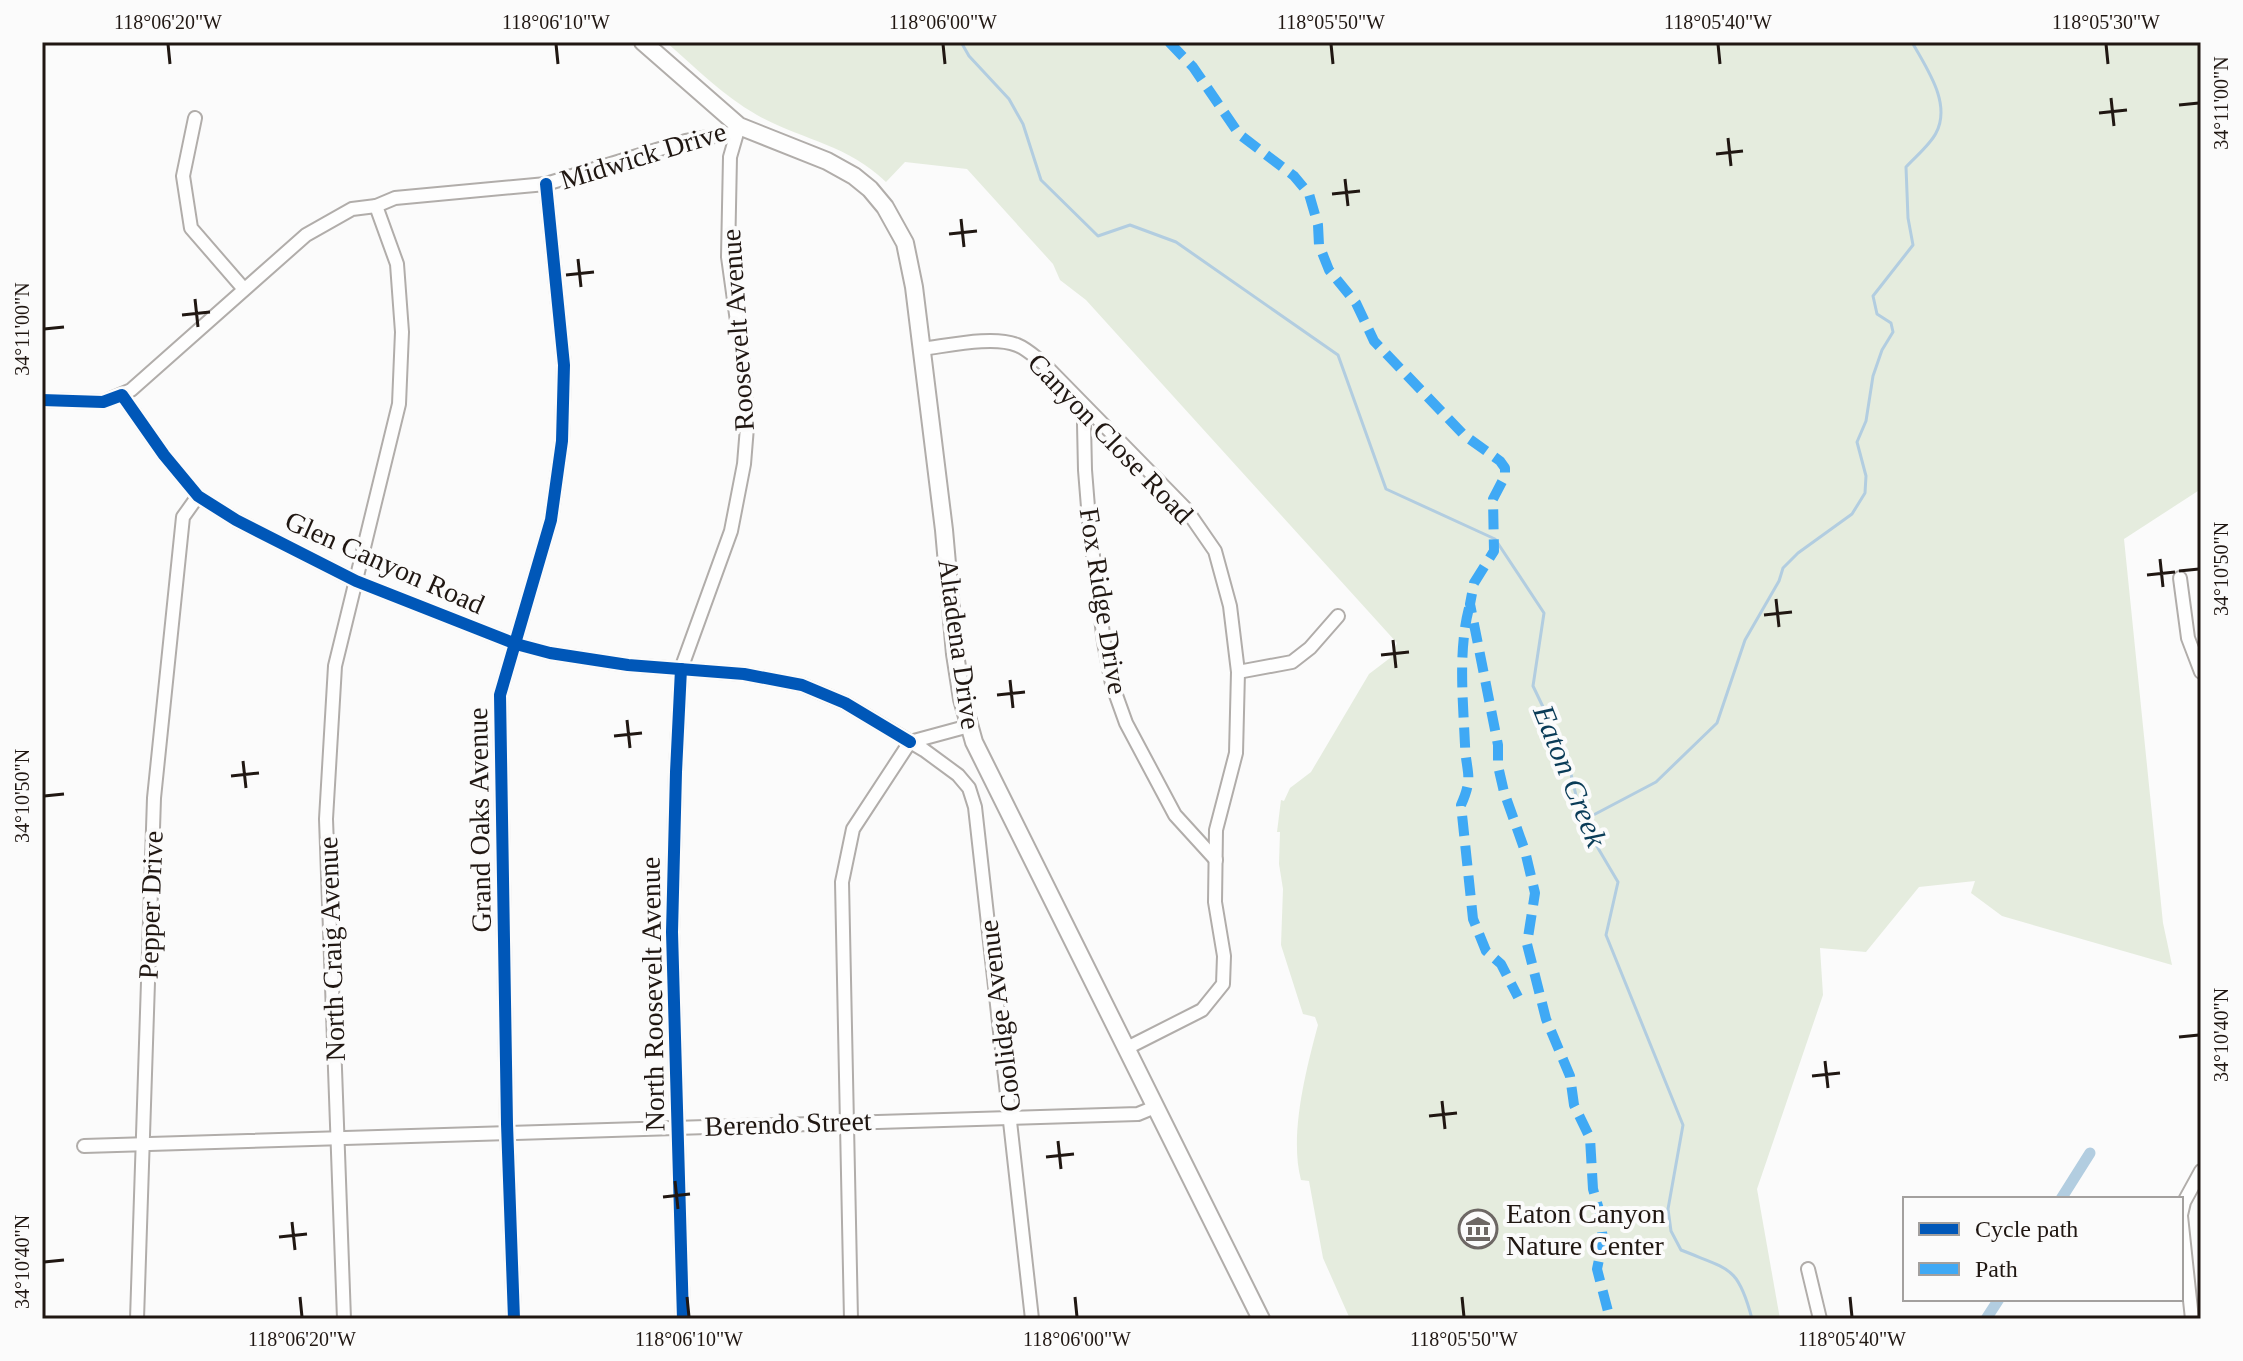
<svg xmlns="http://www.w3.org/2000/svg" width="2243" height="1361" font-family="'Times New Roman',serif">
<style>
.green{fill:#e5ecde}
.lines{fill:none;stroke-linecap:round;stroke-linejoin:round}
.stream{stroke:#b2cde0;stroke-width:3}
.canal{stroke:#b2cde0;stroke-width:11}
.minor-casing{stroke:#b1adaa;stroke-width:16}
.major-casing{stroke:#b1adaa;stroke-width:20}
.minor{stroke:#fefefe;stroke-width:12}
.major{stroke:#fefefe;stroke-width:16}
.quiet{stroke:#3fa9f5;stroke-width:10;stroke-dasharray:20 10;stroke-linecap:butt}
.cycleway-casing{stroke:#fbfbfb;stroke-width:17}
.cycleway{stroke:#0057b8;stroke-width:12}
.ticks{fill:none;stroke:#201712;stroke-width:3}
.labels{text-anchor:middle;stroke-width:8;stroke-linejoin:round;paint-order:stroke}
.street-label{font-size:28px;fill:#201712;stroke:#fbfbfb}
.poi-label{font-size:28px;fill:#201712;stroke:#fbfbfb;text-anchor:start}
.water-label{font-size:30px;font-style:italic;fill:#093b57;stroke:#fbfbfb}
.neatline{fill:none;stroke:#201712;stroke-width:3}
.ticks-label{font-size:20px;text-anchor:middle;fill:#201712}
</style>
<rect width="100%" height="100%" fill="#fbfbfb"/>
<!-- green -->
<path class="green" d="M666,42H2201V489L2124,539L2163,923L2172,965L2002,916L1971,893L1975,881L1919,887L1866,952L1820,948L1823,995L1757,1189L1780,1319H1350L1323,1258L1309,1181L1301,1180C1289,1135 1306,1070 1318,1025L1315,1017L1303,1014L1281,945L1283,889L1279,864L1280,832H1277L1281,800L1284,801L1290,788L1311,772L1369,674L1390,658L1397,643L1086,300L1060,280L1053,264L967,169L905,162L886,182C847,144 802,140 757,115C722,95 696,68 666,42Z"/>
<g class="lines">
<!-- stream -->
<g class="stream">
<path d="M961,42L969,56L1009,99L1023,124L1041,180L1098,236L1130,225L1176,242L1338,355L1386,489L1495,539L1544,613L1533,686L1567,757L1582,821L1618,882L1606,935L1683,1125L1668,1209L1671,1231L1681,1250C1729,1270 1738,1265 1752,1319"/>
<path d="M1582,821L1656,782L1717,723L1745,640L1779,581L1783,568L1798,553L1852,514L1865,493L1866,476L1857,442L1866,421L1873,376L1882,350L1893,332L1891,323L1877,314L1873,296L1913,245L1908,218L1906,167C1915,157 1930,145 1936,133C1952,103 1926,68 1912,42"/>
</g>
<!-- canal -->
<g class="canal">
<path d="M2061,1199L2090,1153"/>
<path d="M1986,1319L1999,1299"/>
</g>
<!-- minor casing -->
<g class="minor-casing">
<g id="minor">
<path d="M195,118L183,176L191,228L243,288"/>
<path d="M921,349C947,346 993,335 1017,345C1027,349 1035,357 1043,363L1186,509L1215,551L1230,606L1238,672L1236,753L1216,830L1215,902L1224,956L1223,984L1202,1010L1127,1048"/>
<path d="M122,395L164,455L198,496L236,520L356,581L516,644L550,653L628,665L744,674L802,685L845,703L924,750L958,775L969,788L975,807L1032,1319"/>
<path d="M42,400L103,402L131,390L306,235L352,209L376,206L395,198L546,184L686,141L731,133L739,126"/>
<path d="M1087,410L1084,424L1085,470L1090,532L1104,642L1112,684L1126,723L1175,815L1216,860"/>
<path d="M2180,578L2188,638L2201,672"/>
<path d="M1238,672L1292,662L1310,648L1338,616"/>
<path d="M84,1146L1138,1114L1155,1107"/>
<path d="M2181,1215L2184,1202L2201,1171"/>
<path d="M2181,1216L2192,1319"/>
<path d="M1808,1269L1820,1319"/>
<path d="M137,1319L154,798L183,517L198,496"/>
<path d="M344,1319L326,819L335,666L399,404L402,332L397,264L376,206"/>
<path d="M514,1319L507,1124L500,695L551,520L562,441L564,365L546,184"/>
<path d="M683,1319L672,932L676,772L681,669L731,531L744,464L747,427L745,379L728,257L730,157L739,126"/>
<path d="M851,1319L842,882L853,829L910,742L969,726"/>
</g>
</g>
<!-- major casing -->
<g class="major-casing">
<path id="major" d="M643,42L739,126L827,161L854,176L870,189L885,207L905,243L914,287L944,530L955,654L962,699L974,742L1261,1319"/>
</g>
<!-- minor -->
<use href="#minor" class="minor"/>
<!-- major -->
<use href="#major" class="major"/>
<!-- quiet -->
<g class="quiet">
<path d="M1169,42L1193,67L1239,134L1294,176L1309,194L1318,225L1319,245L1329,270L1356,303L1374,341L1464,435L1500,461L1505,468V476L1493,499L1494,551L1474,583L1470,604L1498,745V766L1504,792L1525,851L1535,893L1527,944L1546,1019L1570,1076L1574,1105L1590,1138L1593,1189L1600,1213L1603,1241L1597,1269L1610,1319"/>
<path d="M1469,608C1458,651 1463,700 1465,745C1466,773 1474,776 1461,805L1473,919L1486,951L1501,964L1518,997"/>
</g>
<!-- cycleway casing -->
<g class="cycleway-casing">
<g id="cycleway">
<path d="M42,400L103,402L122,395L164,455L198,496L236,520L356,581L516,644L550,653L628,665L744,674L802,685L845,703L910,742"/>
<path d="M681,669L676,772L672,932L683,1319"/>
<path d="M514,1319L507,1124L500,695L551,520L562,441L564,365L546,184"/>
</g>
</g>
<!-- cycleway -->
<use href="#cycleway" class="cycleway"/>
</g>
<!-- ticks -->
<path class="ticks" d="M168,44L170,64M556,44L558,64M943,44L945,64M1331,44L1333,64M1718,44L1720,64M2106,44L2108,64M2111,98L2114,126M2179,105L2199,103M2099,113L2127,110M1728,138L1731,166M1716,154L1743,151M1345,179L1348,206M1332,194L1360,191M961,219L964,247M949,234L977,231M578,259L581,287M566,275L594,272M195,299L198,327M182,315L210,312M44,329L64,327M2160,559L2163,587M2179,571L2199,569M2147,575L2175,572M1776,599L1779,627M1764,615L1792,612M1393,640L1396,668M1381,655L1409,652M1010,680L1013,708M997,695L1025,692M627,720L630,748M614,736L642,733M243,761L246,788M231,776L259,773M44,796L64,794M2179,1037L2199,1035M1825,1061L1828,1088M1812,1076L1840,1073M1442,1101L1445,1129M1429,1116L1457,1113M1058,1141L1061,1169M1046,1157L1074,1154M675,1181L678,1209M663,1197L690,1194M292,1222L295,1250M279,1237L307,1234M44,1262L64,1260M300,1297L302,1317M687,1297L689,1317M1075,1297L1077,1317M1462,1297L1464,1317M1850,1297L1852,1317"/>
<!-- icons -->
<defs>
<g id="museum-ring" transform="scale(2)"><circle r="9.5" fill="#fbfbfb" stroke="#6d6764" stroke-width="1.5"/><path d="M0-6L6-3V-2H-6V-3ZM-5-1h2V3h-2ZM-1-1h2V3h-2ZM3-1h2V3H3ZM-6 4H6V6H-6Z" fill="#6d6764"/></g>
</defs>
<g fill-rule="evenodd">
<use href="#museum-ring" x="1478" y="1229"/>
</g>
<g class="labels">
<!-- street labels -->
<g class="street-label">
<text transform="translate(643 155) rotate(-17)" y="10">Midwick Drive</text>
<text transform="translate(737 330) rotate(-94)" y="10">Roosevelt Avenue</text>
<text transform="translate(1111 438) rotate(46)" y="10">Canyon Close Road</text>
<text transform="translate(385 562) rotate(24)" y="10">Glen Canyon Road</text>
<text transform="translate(1104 601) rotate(81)" y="10">Fox Ridge Drive</text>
<text transform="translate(960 644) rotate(82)" y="10">Altadena Drive</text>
<text transform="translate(479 820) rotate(-91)" y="10">Grand Oaks Avenue</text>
<text transform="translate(150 905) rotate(-88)" y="10">Pepper Drive</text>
<text transform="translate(331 949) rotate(-92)" y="10">North Craig Avenue</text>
<text transform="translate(652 994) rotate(-91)" y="10">North Roosevelt Avenue</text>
<text transform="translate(999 1016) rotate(-97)" y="10">Coolidge Avenue</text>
<text transform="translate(788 1123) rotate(-2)" y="10">Berendo Street</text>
</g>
<!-- poi labels -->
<g class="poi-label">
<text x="1506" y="1223">Eaton Canyon<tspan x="1506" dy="32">Nature Center</tspan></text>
</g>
<!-- water labels -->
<g class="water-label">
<text transform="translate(1570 776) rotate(68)" y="10">Eaton Creek</text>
</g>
</g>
<!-- border -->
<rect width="2243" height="1361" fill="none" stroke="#fbfbfb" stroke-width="88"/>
<!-- legend -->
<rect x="1903" y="1197" width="280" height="104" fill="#fbfbfb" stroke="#a3a09e" stroke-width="2"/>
<rect x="1919" y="1223" width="40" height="12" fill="#0057b8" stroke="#a3a09e" stroke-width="2"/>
<text x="1975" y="1237" font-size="24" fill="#201712">Cycle path</text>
<rect x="1919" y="1263" width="40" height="12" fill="#3fa9f5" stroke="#a3a09e" stroke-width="2"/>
<text x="1975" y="1277" font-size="24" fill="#201712">Path</text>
<rect x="44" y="44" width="2155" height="1273" class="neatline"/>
<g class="ticks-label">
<text x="168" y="29">118°06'20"W</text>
<text x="556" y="29">118°06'10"W</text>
<text x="943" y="29">118°06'00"W</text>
<text x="1331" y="29">118°05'50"W</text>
<text x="1718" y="29">118°05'40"W</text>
<text x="2106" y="29">118°05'30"W</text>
<text transform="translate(2221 103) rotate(-90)" y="7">34°11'00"N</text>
<text transform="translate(22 329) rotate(-90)" y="7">34°11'00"N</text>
<text transform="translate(2221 569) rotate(-90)" y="7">34°10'50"N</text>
<text transform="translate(22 796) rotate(-90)" y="7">34°10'50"N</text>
<text transform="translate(2221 1035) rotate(-90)" y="7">34°10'40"N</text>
<text transform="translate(22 1262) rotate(-90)" y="7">34°10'40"N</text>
<text x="302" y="1346">118°06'20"W</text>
<text x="689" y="1346">118°06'10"W</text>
<text x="1077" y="1346">118°06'00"W</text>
<text x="1464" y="1346">118°05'50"W</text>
<text x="1852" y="1346">118°05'40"W</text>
</g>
</svg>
